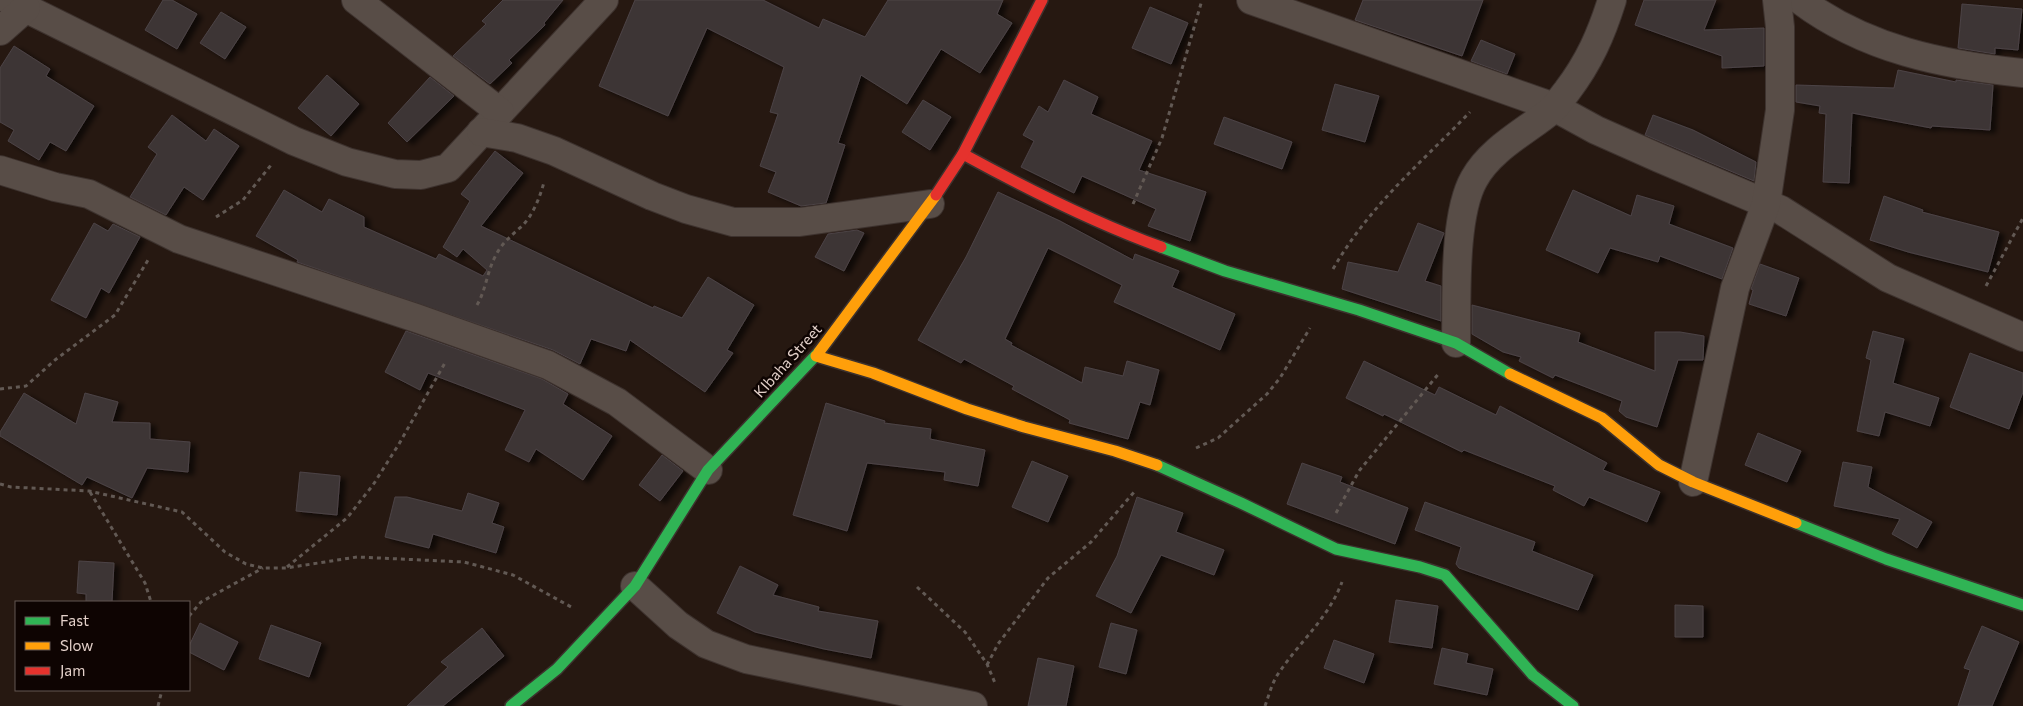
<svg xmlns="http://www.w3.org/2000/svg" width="2023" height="706" font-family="Commissioner,sans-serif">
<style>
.building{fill:#3e3636;stroke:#4c4346;filter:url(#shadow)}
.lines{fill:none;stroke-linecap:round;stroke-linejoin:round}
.street-casing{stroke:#3d322e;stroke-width:30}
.fast-casing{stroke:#3d322e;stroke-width:14}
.slow-casing{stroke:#3d322e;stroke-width:14}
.jam-casing{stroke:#3d322e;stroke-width:14}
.path{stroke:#625954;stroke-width:3;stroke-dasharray:4 4;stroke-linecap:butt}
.street{stroke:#584d47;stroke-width:28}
.fast{stroke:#30b455;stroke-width:11}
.slow{stroke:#ff9f0a;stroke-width:11}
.jam{stroke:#e5322d;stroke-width:11}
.labels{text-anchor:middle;stroke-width:5;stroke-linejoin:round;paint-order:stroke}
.street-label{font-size:15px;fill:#e3d0c9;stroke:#0e0402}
</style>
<defs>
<filter id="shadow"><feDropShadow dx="5.5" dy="3" stdDeviation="2.5" flood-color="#0009"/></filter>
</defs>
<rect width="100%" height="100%" fill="#261811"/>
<!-- building -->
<g class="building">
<path d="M163,0H172L197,14L177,49L145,30Z"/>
<path d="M503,0H563L544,23L545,25L509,60L512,63L490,84L453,56L486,24L482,21Z"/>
<path d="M635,0H763L819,28L823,19L865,37L888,0H1003L997,14L1012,23L980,73L941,49L907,104L861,75L838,143L845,145L826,203L801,206L768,192L776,172L760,166L778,114L770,112L784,67L707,28L668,116L599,86Z"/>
<path d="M1363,0H1483L1462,56L1355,20Z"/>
<path d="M1644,0H1716L1704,30L1764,28V66L1722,68V56L1635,25Z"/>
<path d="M1962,4L2022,9L2018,50L1995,48V54L1958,48Z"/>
<path d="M1150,7L1188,23L1171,64L1132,48Z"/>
<path d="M221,12L246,27L225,59L200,43Z"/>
<path d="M1481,40L1515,54L1507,74L1471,61Z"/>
<path d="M14,46L50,69L46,76L94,106L66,151L50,142L39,160L8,141L14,130L0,122V68Z"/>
<path d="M1898,70L1956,82V80L1993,85L1990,130L1932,126L1931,128L1852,113L1849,183L1823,182L1826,114L1819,113L1820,106L1796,102V85L1894,88Z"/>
<path d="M327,75L359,104L331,136L298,108Z"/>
<path d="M430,77L454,96L407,142L388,123Z"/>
<path d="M1064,80L1098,97L1091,114L1152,141L1139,170L1206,192L1190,241L1148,226L1156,209L1082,176L1074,193L1021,167L1034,141L1023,135L1039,106L1048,112Z"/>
<path d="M1335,84L1379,96L1365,142L1322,130Z"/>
<path d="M923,100L951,117L930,150L902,132Z"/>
<path d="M172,115L206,141L214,129L239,146L203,200L184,187L166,215L130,197L157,154L148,147Z"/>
<path d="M1653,115L1693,130L1756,162L1754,181L1645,135Z"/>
<path d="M1224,117L1292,142L1282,169L1214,144Z"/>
<path d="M495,151L523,173L481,226L653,308L654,306L682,318L708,277L754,305L727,350L733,353L705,392L630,340L626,351L591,339L580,364L553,350L297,262L298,260L256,236L284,190L322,212L329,199L364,217V227L436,259L439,254L483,276L487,270L463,249L457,257L443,247L470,201L461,194Z"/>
<path d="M1573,190L1631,216L1637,195L1674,206L1669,224L1733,248L1722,279L1660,256L1658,262L1610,248L1598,273L1546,250Z"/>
<path d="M998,192L1060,221L1133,260L1135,254L1179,271L1172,287L1235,314L1220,350L1114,302L1122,285L1048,248L1005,339L1012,343L1011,345L1082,383L1085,367L1123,376L1127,361L1159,370L1150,405L1140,402L1128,439L1069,423L1070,420L1012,389L1014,386L964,359L961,363L918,340L966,257Z"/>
<path d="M1884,196L1923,210L1922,212L1999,232L1988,272L1908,252L1870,240Z"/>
<path d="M94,223L108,231L113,224L140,237L109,293L101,288L86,318L51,300Z"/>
<path d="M1418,223L1444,233L1425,281L1441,286V321L1342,289L1348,262L1398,272Z"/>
<path d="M857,230L864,233L844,271L815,257L828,234Z"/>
<path d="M1760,264L1799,278L1786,316L1749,304L1753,290L1751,289Z"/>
<path d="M1472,305L1580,333L1578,342L1655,371V332H1680L1704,336L1703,360H1678L1657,427L1626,417L1619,411L1622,401L1555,375L1553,378L1519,361L1521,357L1503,352L1472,334Z"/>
<path d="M406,331L542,379L568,394L563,404L612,436L583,480L536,449L529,462L505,450L525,410L428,373L420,390L385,372Z"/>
<path d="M1873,331L1904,339L1893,383L1939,398L1930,426L1885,412L1879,436L1857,431L1871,360L1866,358Z"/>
<path d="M1970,353L2023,373V392L2009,429L1950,407Z"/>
<path d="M1364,361L1435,395L1439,387L1496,415L1500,406L1607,463L1603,470L1660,492L1647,522L1589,497L1584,506L1553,490L1555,486L1464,450L1462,452L1384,414L1383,416L1346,398Z"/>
<path d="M24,393L76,424L85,393L118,402L112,422L150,423V439L190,442L188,472L147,468L132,498L87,477L82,485L0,436V432Z"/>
<path d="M826,403L885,421L884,423L931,429L930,439L985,450L978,486L944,480L945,472L867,463L847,531L793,515Z"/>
<path d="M1758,433L1801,451L1787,482L1745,465Z"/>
<path d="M662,455L683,471L660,501L639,485Z"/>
<path d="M1032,461L1068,476L1048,522L1012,507Z"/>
<path d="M1843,462L1872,467L1868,487L1932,522L1917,548L1892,534L1900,519L1834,506Z"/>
<path d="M1302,463L1342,477L1340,482L1408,508L1395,544L1287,504Z"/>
<path d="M300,472L340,476L337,515L296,511Z"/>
<path d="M468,493L499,503L492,523L504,527L496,553L433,534L429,548L385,537L395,497H407L462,511Z"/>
<path d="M1137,497L1183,513L1176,532L1224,550L1214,575L1161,555L1131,613L1096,596L1117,556Z"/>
<path d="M1425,502L1535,542L1532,551L1593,575L1578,610L1459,568L1456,564L1461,547L1415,530Z"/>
<path d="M79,561L114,563L112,602H86V594L77,593Z"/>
<path d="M740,566L778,585L773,595L819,607L818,611L878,621L871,658L824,649L755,632L717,613Z"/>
<path d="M1396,600L1438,606L1432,648L1389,642Z"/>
<path d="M1675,605L1703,606V637H1675Z"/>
<path d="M200,623L238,642L224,670L189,652V646Z"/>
<path d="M1111,623L1137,630L1126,674L1099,667Z"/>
<path d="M271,625L321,643L309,677L259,659Z"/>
<path d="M1982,626L2019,642L1992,706H1958L1970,670L1964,668Z"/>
<path d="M482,628L504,656L443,706H407L448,667L441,662Z"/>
<path d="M1334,640L1374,654L1364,683L1324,668Z"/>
<path d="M1442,648L1468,654L1466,663L1493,669L1487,695L1434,684Z"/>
<path d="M1038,658L1074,666L1066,706H1028Z"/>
</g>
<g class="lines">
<!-- street casing -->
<g class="street-casing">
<g id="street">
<path d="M9,0L294,141L347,162L395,174L421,175L448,168L604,0"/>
<path d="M356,0L500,112"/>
<path d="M1251,0L1554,107L1596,130L1659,158L1781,210L1888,278L2023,337"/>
<path d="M1800,0C1865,49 1943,65 2023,73"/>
<path d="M0,31L26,8"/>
<path d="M481,132L517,138L554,151L652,196L686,209L733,222H800L930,204"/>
<path d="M0,170L55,187L89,194L179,239L416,318L548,365L617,402L708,470"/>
<path d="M1456,343C1457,299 1453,216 1474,179C1491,148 1527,131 1553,109C1558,104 1562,97 1567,91C1589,62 1601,35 1612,0"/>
<path d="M1693,482L1735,288L1766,204L1780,110V27L1777,0"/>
<path d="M635,586L678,625L706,644L746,659L973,706"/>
</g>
</g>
<!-- fast casing -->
<g class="fast-casing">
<g id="fast">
<path d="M1161,247L1225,271L1359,310L1456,343L1510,374"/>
<path d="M1157,465L1241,503L1336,549L1420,567L1445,575L1533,675L1573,706"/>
<path d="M1796,523L1886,559L2023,605"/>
<path d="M511,706L557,669L635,586L708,470L819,352"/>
</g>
</g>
<!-- slow casing -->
<g class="slow-casing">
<g id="slow">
<path d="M819,352L936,195"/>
<path d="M816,356L873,373L967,409L1024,427L1115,451L1157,465"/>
<path d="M1510,374L1602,418L1659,465L1693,482L1796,523"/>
</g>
</g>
<!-- jam casing -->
<g class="jam-casing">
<g id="jam">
<path d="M963,154C1027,189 1092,222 1161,247"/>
<path d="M936,195L963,154L1042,0"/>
</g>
</g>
<!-- path -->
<g class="path">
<path d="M1133,204L1162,138L1202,0"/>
<path d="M216,217L243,200L271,165"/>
<path d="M1333,269C1370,205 1420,164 1470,112"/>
<path d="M1986,286L2023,218"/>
<path d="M477,305C486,290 487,271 496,255C502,243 512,235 522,226C533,215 540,197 544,182"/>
<path d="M0,389L26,386L55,360L115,315L148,260"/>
<path d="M1196,448L1218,438L1267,394L1280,378L1310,328"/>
<path d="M0,484L11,487L89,491L182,512L225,552L246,564L263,568H286L357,557L464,562L513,575L573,608"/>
<path d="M90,492L145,583L151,602"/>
<path d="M1336,513L1359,471L1440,372"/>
<path d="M287,567L347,518L373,485L399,444L446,361"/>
<path d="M917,587L965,632L987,664L995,683"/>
<path d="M189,616L201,602L263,568"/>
<path d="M987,665L998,644L1048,578L1091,542L1135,491"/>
<path d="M158,706L162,690"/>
<path d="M1265,706C1269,695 1272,683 1278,674C1300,641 1328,619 1342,582"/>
</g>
<!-- street -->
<use href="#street" class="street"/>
<!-- fast -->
<use href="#fast" class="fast"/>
<!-- slow -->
<use href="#slow" class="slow"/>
<!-- jam -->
<use href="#jam" class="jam"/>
</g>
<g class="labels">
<!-- street labels -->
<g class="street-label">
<text transform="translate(788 361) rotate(-48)" y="5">KIbaha Street</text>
</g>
</g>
<!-- legend -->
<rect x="15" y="601" width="175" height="90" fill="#0e0402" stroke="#635652"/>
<rect x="25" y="617" width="25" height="8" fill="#30b455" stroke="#635652"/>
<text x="60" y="626" font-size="15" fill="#e3d0c9">Fast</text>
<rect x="25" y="642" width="25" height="8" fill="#ff9f0a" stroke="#635652"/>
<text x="60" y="651" font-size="15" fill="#e3d0c9">Slow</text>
<rect x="25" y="667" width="25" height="8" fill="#e5322d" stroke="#635652"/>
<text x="60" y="676" font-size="15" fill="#e3d0c9">Jam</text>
</svg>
